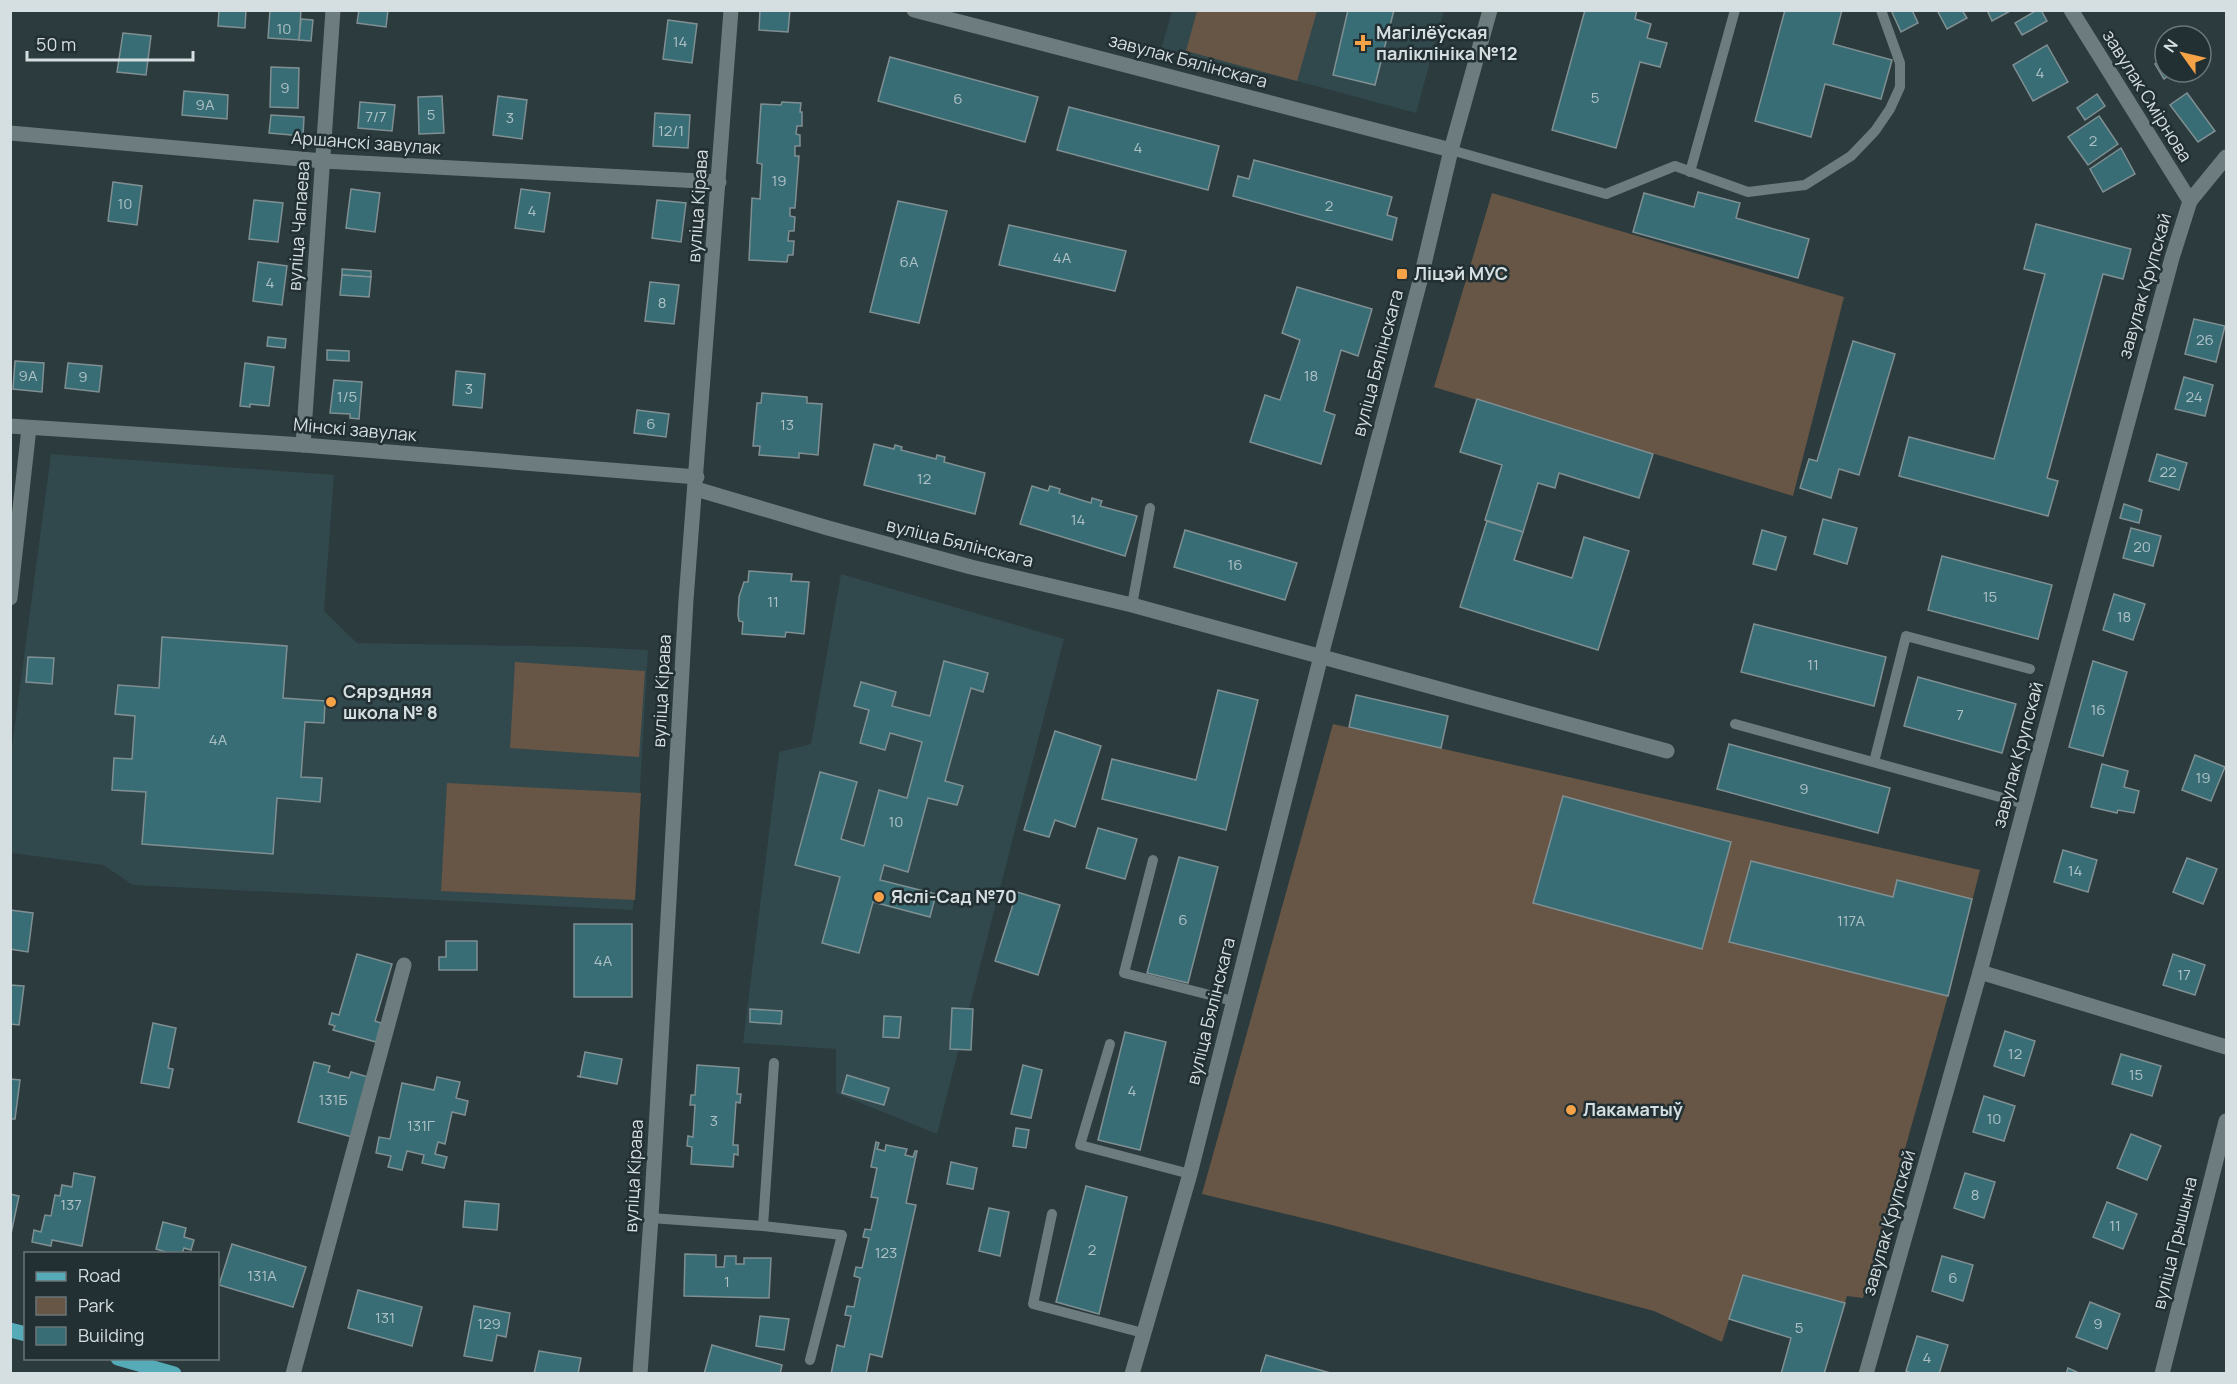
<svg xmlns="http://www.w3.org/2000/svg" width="2237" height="1384" font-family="Manrope,sans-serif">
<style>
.built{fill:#31484c}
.green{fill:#675646}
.building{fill:#396d76;stroke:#7f8f92;stroke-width:1.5}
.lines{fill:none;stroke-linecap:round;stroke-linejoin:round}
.lane{stroke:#6c7c7f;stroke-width:10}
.street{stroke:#6c7c7f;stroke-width:15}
.secondary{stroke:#6c7c7f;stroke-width:15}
.primary{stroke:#56abb9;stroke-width:15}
.poi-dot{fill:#f6a247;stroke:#223033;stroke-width:2}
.labels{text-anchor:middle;stroke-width:5;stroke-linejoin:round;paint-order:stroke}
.number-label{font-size:15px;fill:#aec2c6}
.poi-label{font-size:18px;font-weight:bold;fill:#d5dee0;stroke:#223033;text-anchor:start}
.street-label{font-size:18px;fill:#d5dee0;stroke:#223033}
</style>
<rect width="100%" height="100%" fill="#2c3b3d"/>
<!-- built -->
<g class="built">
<path d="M1172,11H1444L1416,113L1297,81L1161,49Z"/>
<path d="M51,454L334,475L324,611L357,643L588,647L648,650L633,910L133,885L103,865L11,853V754Z"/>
<path d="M841,574L1064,639L937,1134L836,1093V1049L743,1043L779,752L811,744Z"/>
</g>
<!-- green -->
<g class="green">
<path d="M1197,11H1317L1297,81L1186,51Z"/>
<path d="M1492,193L1844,297L1793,496L1434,387Z"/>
<path d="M515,662L645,671L639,757L510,748Z"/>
<path d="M1333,724L1980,870L1948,996L1863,1298L1847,1296L1845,1303L1743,1275L1722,1342L1654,1311L1328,1224L1202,1194Z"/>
<path d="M447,783L641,793L635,900L441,891Z"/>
</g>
<!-- building -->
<g class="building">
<path d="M219,10H246L245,28L218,26Z"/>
<path d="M270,10H301L299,40L268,38Z"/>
<path d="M359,10H388L386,27L357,23Z"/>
<path d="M760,10H790L788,32L759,30Z"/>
<path d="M1348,10H1394L1375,85L1333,75Z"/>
<path d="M1585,10H1637L1635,19L1651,24L1647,38L1667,43L1660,67L1640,62L1616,148L1552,130Z"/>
<path d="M1785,10H1842L1833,44L1892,60L1881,99L1825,84L1811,137L1755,121Z"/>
<path d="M1891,10H1912L1918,23L1901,32Z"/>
<path d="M1937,10H1962L1967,18L1947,29Z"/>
<path d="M1987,10H2012L1992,21Z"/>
<path d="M2037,10H2041L2047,21L2022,35L2015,23Z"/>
<path d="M301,19L313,20L311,41L299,40Z"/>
<path d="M668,20L697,24L692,63L663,59Z"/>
<path d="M123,33L151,36L146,75L117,72Z"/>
<path d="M2047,45L2068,82L2033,101L2013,65Z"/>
<path d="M890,57L1038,97L1025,142L878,101Z"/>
<path d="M2165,57V72H2174L2164,79L2155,64Z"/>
<path d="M271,67L299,68L298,108L270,107Z"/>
<path d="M184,91L228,95L227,119L182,115Z"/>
<path d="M2187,93L2215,131L2198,142L2170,105Z"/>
<path d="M2097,94L2105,106L2085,120L2077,108Z"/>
<path d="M442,96L444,133L419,134L418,97Z"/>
<path d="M498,96L527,100L522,139L493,135Z"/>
<path d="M360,102L395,105L392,131L358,128Z"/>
<path d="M782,102L801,103L800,112H802V126H797L796,134L800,135V146H795V156H799L795,208H790V216L795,217L794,231H789L788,241H794L793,255H788L787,262L749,260L752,198L760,199L762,164L757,163L761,104L781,105Z"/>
<path d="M1069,107L1219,146L1208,190L1057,150Z"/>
<path d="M655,113L690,115L688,148L653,146Z"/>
<path d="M271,115L304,117L303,136L269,133Z"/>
<path d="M2099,116L2118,144L2088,165L2068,137Z"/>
<path d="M2121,148L2135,174L2103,192L2090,169Z"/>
<path d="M1254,160L1392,197L1387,215L1397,218L1392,240L1233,196L1238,176L1249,179Z"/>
<path d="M113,182L142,186L137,225L108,221Z"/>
<path d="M351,189L380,193L375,232L346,228Z"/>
<path d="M521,189L550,193L544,232L515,228Z"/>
<path d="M1698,192L1740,203L1736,218L1809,239L1798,278L1633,232L1644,193L1694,207Z"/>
<path d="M254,200L283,203L278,242L249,239Z"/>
<path d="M657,200L686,203L681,242L652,238Z"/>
<path d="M898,201L947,211L919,323L870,312Z"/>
<path d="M2036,224L2131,249L2123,279L2103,274L2047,478L2058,481L2048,516L1899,476L1909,437L1994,459L2045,274L2024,269Z"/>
<path d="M1009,225L1126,251L1115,291L999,265Z"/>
<path d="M258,262L287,266L282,305L253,301Z"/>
<path d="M342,269L371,271V277L342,275Z"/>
<path d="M342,275L371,277L369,297L340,295Z"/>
<path d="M650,282L679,285L674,324L645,321Z"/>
<path d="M1297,287L1372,309L1358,356L1341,350L1324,411L1335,415L1321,464L1250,442L1265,395L1280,400L1300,340L1282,333Z"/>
<path d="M2194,319L2225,326L2216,362L2185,354Z"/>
<path d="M268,337L286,339L285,348L267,346Z"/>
<path d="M1853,341L1895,354L1859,475L1839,469L1831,498L1800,488L1809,459L1817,461Z"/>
<path d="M327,350L349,351V361L327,360Z"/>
<path d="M15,361L44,363L42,392L13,389Z"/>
<path d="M68,363L102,366L99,392L65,388Z"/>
<path d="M245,363L274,367L269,406L250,404V407L240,406Z"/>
<path d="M456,371L485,374L482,408L453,405Z"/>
<path d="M2184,377L2213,385L2205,416L2175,409Z"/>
<path d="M334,380L362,382L359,419L350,418V414L330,413Z"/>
<path d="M762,393L807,397V403L822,404L818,455L799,453V458L759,455L760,446H753L757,403H761Z"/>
<path d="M1477,399L1653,454L1639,498L1559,473L1555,488L1538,483L1523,532L1485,520L1502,465L1460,452Z"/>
<path d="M637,410L669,414L666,437L634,433Z"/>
<path d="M874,444L894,449L895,445L902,447L901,450L936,459L937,455L945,457L944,462L985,473L975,514L864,485Z"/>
<path d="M2157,454L2187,463L2179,490L2149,481Z"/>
<path d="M1032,486L1048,491L1050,486L1060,489L1059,493L1091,503L1092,498L1102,501L1100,506L1137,516L1125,556L1020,524Z"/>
<path d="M2124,504L2142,510L2139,523L2120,518Z"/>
<path d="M1823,519L1857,528L1847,564L1814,554Z"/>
<path d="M1487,521L1523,532L1514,560L1572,578L1584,537L1629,551L1598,650L1460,607Z"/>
<path d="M2131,528L2161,536L2153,566L2123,558Z"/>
<path d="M1185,530L1297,563L1285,600L1174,567Z"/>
<path d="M1762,530L1786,537L1776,570L1753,564Z"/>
<path d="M1942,556L2052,585L2038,639L1928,610Z"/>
<path d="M749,571L792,574L791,581L809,582L804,634L786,632L785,637L742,634L743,622L739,621L738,615L739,597L744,582H748Z"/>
<path d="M2114,594L2145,604L2133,640L2103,630Z"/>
<path d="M1754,624L1886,657L1874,706L1741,672Z"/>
<path d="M162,637L287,646L283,698L325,701L324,723L305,722L301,777L322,778L320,802L277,798L273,854L142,844L146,792L112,790L114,758L132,759L135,716L115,714L118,685L159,688Z"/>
<path d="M28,657L54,658L52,684L26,682Z"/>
<path d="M944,661L988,673L983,692L971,688L945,781L963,786L957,805L928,798L908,872L884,865L880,880L936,894L930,917L873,902L859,953L822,943L840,877L795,865L820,772L857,782L841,839L864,846L879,790L907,798L922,742L890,733L885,750L860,743L869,710L854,706L861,682L896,692L892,706L930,716Z"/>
<path d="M2093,661L2127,672L2103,756L2069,747Z"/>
<path d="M1918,677L2016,704L2002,753L1904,726Z"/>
<path d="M1218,690L1258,700L1226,830L1102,799L1112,759L1196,780Z"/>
<path d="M1356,695L1448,716L1441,748L1349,727Z"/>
<path d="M1055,731L1101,746L1075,827L1055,820L1049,837L1024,830Z"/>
<path d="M1729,744L1890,788L1878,833L1717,789Z"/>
<path d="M2195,755L2225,767L2211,801L2182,790Z"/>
<path d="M2102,764L2128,771L2124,787L2139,791L2134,813L2118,810L2117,813L2091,807Z"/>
<path d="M1563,796L1731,842L1702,949L1533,903Z"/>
<path d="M1098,828L1137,839L1125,879L1086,868Z"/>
<path d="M2063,850L2097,860L2088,892L2054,882Z"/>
<path d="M1179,857L1218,867L1188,983L1147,973Z"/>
<path d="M2187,858L2217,869L2203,904L2173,892Z"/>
<path d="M1751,861L1893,897L1897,880L1972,899L1948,996L1729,942Z"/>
<path d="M1017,892L1060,905L1038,975L995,961Z"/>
<path d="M10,910L33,913L28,952L10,949Z"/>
<rect x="574" y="924" width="58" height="73"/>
<path d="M446,941H477V970H439V957H446Z"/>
<path d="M357,954L392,964L375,1021L381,1023L376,1042L333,1030L335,1026L329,1024L332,1013L339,1015Z"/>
<path d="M2173,954L2205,965L2195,995L2163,985Z"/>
<path d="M10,985L24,986L19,1025L10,1024Z"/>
<path d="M952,1008L973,1009L971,1050L950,1049Z"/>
<path d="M750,1009L782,1011L781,1024L750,1022Z"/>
<path d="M884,1016L901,1017L899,1038L883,1037Z"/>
<path d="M153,1023L176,1028L168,1068L173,1069L169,1088L141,1083Z"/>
<path d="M2005,1031L2035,1041L2024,1076L1994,1066Z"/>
<path d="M1125,1032L1166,1042L1140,1150L1098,1140Z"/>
<path d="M585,1052L622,1059L617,1084L577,1076L580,1077Z"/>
<path d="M2121,1054L2161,1066L2152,1096L2112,1084Z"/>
<path d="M314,1062L330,1066L328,1072L349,1078L351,1072L368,1077L352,1137L298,1122Z"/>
<path d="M697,1065L739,1068L737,1094H741L740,1103L736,1102L733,1145H738V1155L734,1154L733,1167L691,1164L692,1147L687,1146L688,1136L693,1137L695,1105H690L691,1095H695Z"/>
<path d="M1023,1065L1042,1070L1031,1118L1011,1114Z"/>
<path d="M847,1075L889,1088L884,1105L842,1093Z"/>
<path d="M437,1077L460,1082L456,1098L468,1101L465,1115L452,1112L445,1144L438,1142L435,1154L447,1157L444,1168L422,1163L424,1155L407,1151L402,1170L388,1167L391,1156L376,1153L379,1137L390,1139L402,1083L434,1090Z"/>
<path d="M10,1079L20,1080L15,1119H10Z"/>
<path d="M1984,1096L2015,1106L2004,1141L1973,1132Z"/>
<path d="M1016,1128L1029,1130L1026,1148L1013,1146Z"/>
<path d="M2131,1134L2161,1146L2147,1180L2117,1168Z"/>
<path d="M876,1142L879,1143L877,1149L885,1151L886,1145L907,1149L905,1155L913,1157L915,1151H917L906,1203L916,1205L882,1357L870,1354L866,1374H831L837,1345L844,1347L851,1316L845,1315L847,1306L854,1307L860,1278L854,1276L856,1267L862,1268L869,1238L863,1237L865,1229L871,1230L878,1198L871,1197L877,1168L871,1167Z"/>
<path d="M951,1162L977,1168L973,1189L947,1184Z"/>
<path d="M74,1173L95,1177L82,1246L52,1240L51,1246L32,1242L34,1230L41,1232L45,1215L51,1216L55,1195L60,1196L62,1185L72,1187Z"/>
<path d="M1965,1173L1995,1182L1984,1218L1954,1208Z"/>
<path d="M1086,1186L1127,1197L1099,1314L1056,1302Z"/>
<path d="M10,1194L19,1196L11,1234H10Z"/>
<path d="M465,1201L499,1204L497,1230L463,1227Z"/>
<path d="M2107,1202L2137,1214L2123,1249L2093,1237Z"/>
<path d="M989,1208L1009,1212L1000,1256L979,1251Z"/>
<path d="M163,1222L186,1228L184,1237L194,1240L191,1250L184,1248L182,1254H172L156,1249Z"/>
<path d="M232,1244L306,1267L293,1307L219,1285Z"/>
<path d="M685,1254L716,1255V1267H724L725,1256H736V1264H744V1258H771L769,1298L684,1296Z"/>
<path d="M1942,1256L1973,1265L1963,1301L1932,1291Z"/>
<path d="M1743,1275L1845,1303L1824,1374H1781L1791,1338L1729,1319Z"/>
<path d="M358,1290L422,1307L412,1346L348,1328Z"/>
<path d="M2090,1302L2120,1314L2107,1349L2076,1337Z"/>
<path d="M474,1306L510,1313L506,1337L497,1335L492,1361L464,1356Z"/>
<path d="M760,1316L789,1319L784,1350L756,1346Z"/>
<path d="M1917,1336L1948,1345L1939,1374H1913L1906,1371Z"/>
<path d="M712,1345L782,1365L780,1374H704Z"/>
<path d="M539,1351L581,1358L578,1374H534Z"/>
<path d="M1266,1355L1334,1374H1260Z"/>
<path d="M2068,1368L2081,1374H2066Z"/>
</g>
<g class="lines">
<!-- lane -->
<g class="lane">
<path d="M1451,150L1606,194L1675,166L1748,192L1805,185L1851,156L1875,131L1890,109L1900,87V63L1881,10"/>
<path d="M1690,172L1735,10"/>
<path d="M1132,605L1150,508"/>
<path d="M1735,724L2025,804"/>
<path d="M1874,762L1906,636L2030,669"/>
<path d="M1153,860L1124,973L1233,1001"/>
<path d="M1110,1044L1080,1145L1190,1174"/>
<path d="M1052,1214L1033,1304L1143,1333"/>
<path d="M651,1218L763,1226L842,1235L810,1360"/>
<path d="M763,1226L774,1063"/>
</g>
<!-- street -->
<g class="street">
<path d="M914,10L1451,150"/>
<path d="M2071,10L2190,201"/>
<path d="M10,133L323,161L719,182"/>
<path d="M10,426L303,445L697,477"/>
<path d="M303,445L333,10"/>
<path d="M696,489L828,528L971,567L1132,605L1667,751"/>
<path d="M10,598L29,428"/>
<path d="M1980,972L2226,1047"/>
<path d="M293,1374L404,965"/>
</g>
<!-- secondary -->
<g class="secondary">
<path d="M640,1374L651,1218L686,600L731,10"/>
<path d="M1132,1374L1190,1174L1321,656L1421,277L1451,150L1490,10"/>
<path d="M1866,1374L1980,972L2172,258L2190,201L2226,157"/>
<path d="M2162,1374L2226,1121"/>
</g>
<!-- primary -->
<g class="primary">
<path d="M10,1330L26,1334"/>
<path d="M118,1358L174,1374"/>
</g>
</g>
<!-- markers -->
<g class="poi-dot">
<path d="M1360 34h6v6h6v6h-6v6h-6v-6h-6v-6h6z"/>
<rect x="1396" y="268" width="12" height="12" rx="3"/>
<circle cx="331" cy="702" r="6"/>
<circle cx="879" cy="897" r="6"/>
<circle cx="1571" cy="1110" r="6"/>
</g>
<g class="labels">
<!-- number labels -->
<g class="number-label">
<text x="284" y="34">10</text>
<text x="680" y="47">14</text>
<text x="2040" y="78">4</text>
<text x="285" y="93">9</text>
<text x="1595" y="103">5</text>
<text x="958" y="104">6</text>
<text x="205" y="110">9А</text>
<text x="431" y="120">5</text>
<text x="376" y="122">7/7</text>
<text x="510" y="123">3</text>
<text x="671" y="136">12/1</text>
<text x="2093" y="146">2</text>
<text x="1138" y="153">4</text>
<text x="779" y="186">19</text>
<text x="125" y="209">10</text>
<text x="1329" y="211">2</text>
<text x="532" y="216">4</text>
<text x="1062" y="263">4А</text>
<text x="909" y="267">6А</text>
<text x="270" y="288">4</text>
<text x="662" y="308">8</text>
<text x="2205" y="345">26</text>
<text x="28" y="381">9А</text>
<text x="1311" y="381">18</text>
<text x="83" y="382">9</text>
<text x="469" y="394">3</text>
<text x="347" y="402">1/5</text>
<text x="2194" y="402">24</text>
<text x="651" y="429">6</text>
<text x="787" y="430">13</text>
<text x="2168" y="477">22</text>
<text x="924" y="484">12</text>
<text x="1078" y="525">14</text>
<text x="2142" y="552">20</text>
<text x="1235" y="570">16</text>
<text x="1990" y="602">15</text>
<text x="773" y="607">11</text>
<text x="2124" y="622">18</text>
<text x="1813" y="670">11</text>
<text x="2098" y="715">16</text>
<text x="1960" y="720">7</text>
<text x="218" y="745">4А</text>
<text x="2203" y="783">19</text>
<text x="1804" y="794">9</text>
<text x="896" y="827">10</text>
<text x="2075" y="876">14</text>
<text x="1183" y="925">6</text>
<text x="1851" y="926">117А</text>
<text x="603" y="966">4А</text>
<text x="2184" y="980">17</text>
<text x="2015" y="1059">12</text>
<text x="2136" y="1080">15</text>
<text x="1132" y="1096">4</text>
<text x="333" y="1105">131Б</text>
<text x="1994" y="1124">10</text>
<text x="714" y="1126">3</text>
<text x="421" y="1131">131Г</text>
<text x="1975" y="1200">8</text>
<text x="71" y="1210">137</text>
<text x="2115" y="1231">11</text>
<text x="1092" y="1255">2</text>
<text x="886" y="1258">123</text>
<text x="262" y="1281">131А</text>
<text x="1953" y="1283">6</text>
<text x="727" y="1287">1</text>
<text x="385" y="1323">131</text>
<text x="489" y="1329">129</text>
<text x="2098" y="1329">9</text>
<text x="1799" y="1333">5</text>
<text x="1927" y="1363">4</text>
</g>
<!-- poi labels -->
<g class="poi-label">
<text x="1376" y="39">Магілёўская<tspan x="1376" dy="21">паліклініка №12</tspan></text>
<text x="1414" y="280">Ліцэй МУС</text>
<text x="343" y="698">Сярэдняя<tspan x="343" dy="21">школа № 8</tspan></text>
<text x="891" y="903">Яслі-Сад №70</text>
<text x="1583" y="1116">Лакаматыў</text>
</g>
<!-- street labels -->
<g class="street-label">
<text transform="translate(1188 61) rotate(15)" y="6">завулак Бялінскага</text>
<text transform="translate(2147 96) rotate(58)" y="6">завулак Смірнова</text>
<text transform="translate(366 143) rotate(4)" y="6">Аршанскі завулак</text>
<text transform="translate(698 206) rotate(-86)" y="6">вуліца Кірава</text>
<text transform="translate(299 226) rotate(-86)" y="6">вуліца Чапаева</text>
<text transform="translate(2145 286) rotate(-74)" y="6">завулак Крупскай</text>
<text transform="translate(1378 363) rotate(-75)" y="6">вуліца Бялінскага</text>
<text transform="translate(355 430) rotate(5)" y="6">Мінскі завулак</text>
<text transform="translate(960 543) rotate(14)" y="6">вуліца Бялінскага</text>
<text transform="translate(662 691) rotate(-87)" y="6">вуліца Кірава</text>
<text transform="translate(2018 755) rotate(-75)" y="6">завулак Крупскай</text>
<text transform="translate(1211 1011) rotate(-76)" y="6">вуліца Бялінскага</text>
<text transform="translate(634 1176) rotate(-87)" y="6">вуліца Кірава</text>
<text transform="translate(1889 1223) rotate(-74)" y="6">завулак Крупскай</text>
<text transform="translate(2175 1243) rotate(-76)" y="6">вуліца Грышына</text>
</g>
</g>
<!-- border -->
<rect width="2237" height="1384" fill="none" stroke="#d5dee0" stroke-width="24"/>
<!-- legend -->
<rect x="24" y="1252" width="195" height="108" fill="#223033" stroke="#6a7678" stroke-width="1.5"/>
<rect x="36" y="1272" width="30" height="9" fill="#56abb9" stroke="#6a7678" stroke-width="1.5"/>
<text x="78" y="1282" font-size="18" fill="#d5dee0">Road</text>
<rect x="36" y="1297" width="30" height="18" fill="#675646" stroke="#6a7678" stroke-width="1.5"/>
<text x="78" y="1312" font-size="18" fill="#d5dee0">Park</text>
<rect x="36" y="1327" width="30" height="18" fill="#396d76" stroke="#6a7678" stroke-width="1.5"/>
<text x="78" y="1342" font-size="18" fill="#d5dee0">Building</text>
<!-- north arrow -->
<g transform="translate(2183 54) rotate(304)"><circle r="28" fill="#223033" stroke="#6a7678" stroke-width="1.5"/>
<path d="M0-4.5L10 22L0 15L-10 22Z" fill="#f6a247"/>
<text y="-9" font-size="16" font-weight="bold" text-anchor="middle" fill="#d5dee0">N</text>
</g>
<!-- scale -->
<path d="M27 51v9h166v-9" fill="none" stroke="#d5dee0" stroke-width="3"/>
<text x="36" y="51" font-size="18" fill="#d5dee0" stroke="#223033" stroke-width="4.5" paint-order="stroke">50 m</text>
</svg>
